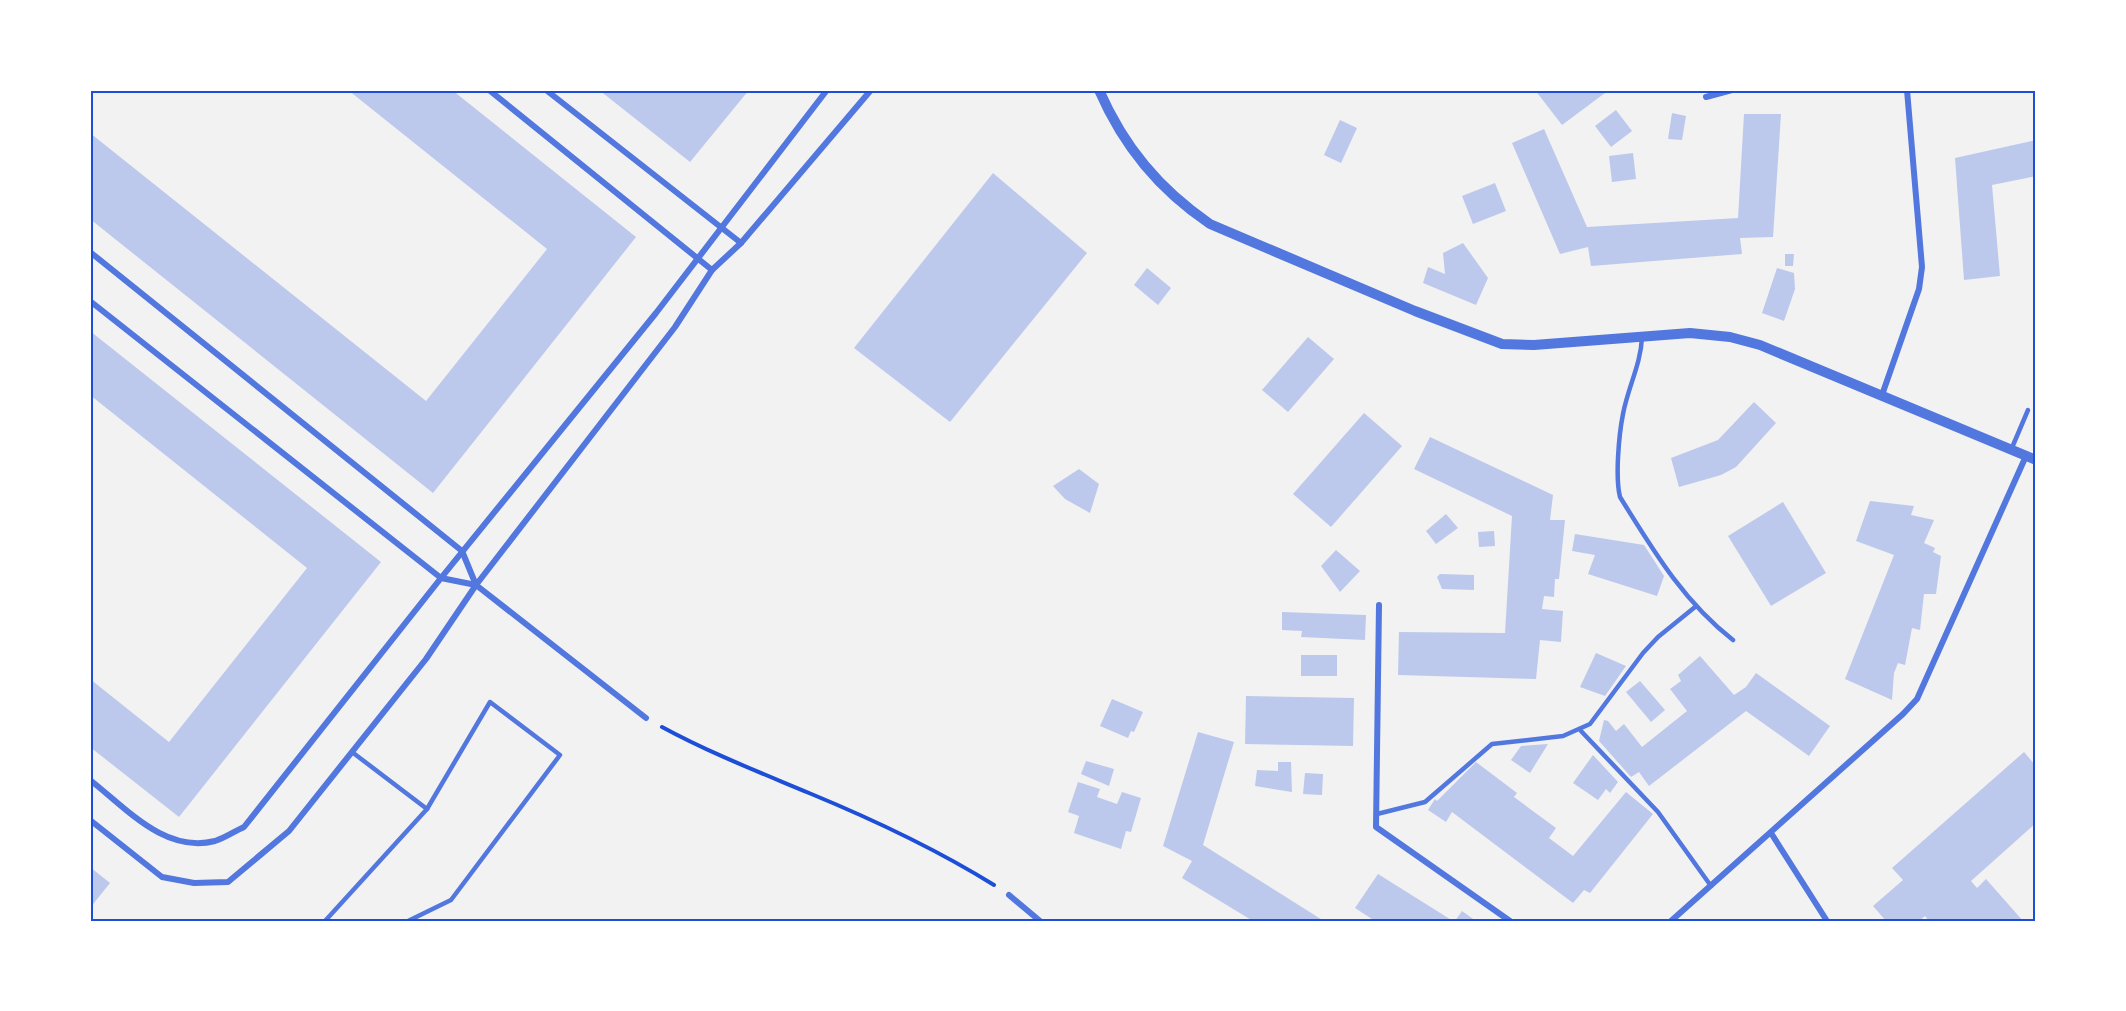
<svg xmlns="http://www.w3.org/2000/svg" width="2126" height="1011" font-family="'Sofia Sans Condensed',sans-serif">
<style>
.building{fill:#bdc9ec}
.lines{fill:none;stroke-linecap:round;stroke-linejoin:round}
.path{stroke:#1d4ed8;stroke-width:4}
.service{stroke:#5277de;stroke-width:4.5}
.minor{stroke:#5277de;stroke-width:6}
.tertiary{stroke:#5277de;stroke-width:10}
.neatline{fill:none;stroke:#1d4ed8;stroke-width:2}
</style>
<rect width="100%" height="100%" fill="#f2f2f2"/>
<!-- building -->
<g class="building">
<path d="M348,90H452L636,237L433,493L90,219V133L426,401L547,249Z"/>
<path d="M599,90H749L690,162Z"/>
<path d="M1535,90H1609L1562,125Z"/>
<path d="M1616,110L1632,131L1611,147L1595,126Z"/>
<path d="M1672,113L1686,116L1682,140L1668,139Z"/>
<path d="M1744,114H1781L1773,237L1740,238L1742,254L1591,266L1588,247L1560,254L1512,143L1544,129L1587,227L1738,218Z"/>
<path d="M1340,120L1357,128L1341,163L1324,155Z"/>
<path d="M2036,140V176L1992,185L2000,276L1964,280L1955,158Z"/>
<path d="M1633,153L1636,179L1612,182L1609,156Z"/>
<path d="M993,173L1087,253L950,422L854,348Z"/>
<path d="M1495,183L1506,211L1473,224L1462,196Z"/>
<path d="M1463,243L1488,278L1476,305L1423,283L1428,267L1445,274L1443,253Z"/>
<path d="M1785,254H1794L1793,266H1785Z"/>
<path d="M1147,268L1171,288L1158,305L1134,285Z"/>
<path d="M1777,268L1794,273L1795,289L1784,321L1762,313Z"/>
<path d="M90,331L381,562L179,817L90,747V679L169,742L307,568L90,395Z"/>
<path d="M1308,337L1334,359L1288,412L1262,390Z"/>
<path d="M1754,402L1776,423L1736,467L1721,475L1679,487L1671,458L1718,440Z"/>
<path d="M1364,413L1402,446L1331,527L1293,494Z"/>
<path d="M1430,437L1553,495L1550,520H1565L1559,579H1555L1554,597L1544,596L1542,609L1563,611L1561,642L1540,640L1536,679L1398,675L1399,632L1505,633L1512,516L1414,469Z"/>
<path d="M1079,469L1099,484L1090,513L1065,499L1053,486Z"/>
<path d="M1870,501L1914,506L1911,515L1934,520L1924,543L1935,548L1933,552L1941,556L1936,594H1924L1920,630L1912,628L1905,665L1898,663L1894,673L1892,700L1845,679L1894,555L1856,541Z"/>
<path d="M1783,502L1826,573L1771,606L1728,536Z"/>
<path d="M1446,514L1458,528L1436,544L1426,531Z"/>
<path d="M1494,531L1495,546L1479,547L1478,532Z"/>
<path d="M1575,534L1644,545L1664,576L1657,596L1588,574L1595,555L1572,551Z"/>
<path d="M1336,550L1360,571L1340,592L1321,566Z"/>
<path d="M1440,574L1474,575V590L1442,589L1437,577Z"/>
<path d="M1282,612L1366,615L1365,640L1301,637L1302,631L1282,630Z"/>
<path d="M1596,653L1626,666L1605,696L1580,687Z"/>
<rect x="1301" y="655" width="36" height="21"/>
<path d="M1700,656L1734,695L1746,687L1756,673L1830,726L1809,756L1746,711L1649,786L1639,772L1631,777L1599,741L1604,720L1608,721L1616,731L1624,724L1642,747L1687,711L1670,689L1681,681L1678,675Z"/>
<path d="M1640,681L1665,710L1651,722L1626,692Z"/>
<path d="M1246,696L1354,698L1353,746L1245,744Z"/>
<path d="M1112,699L1143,712L1134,732L1131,731L1128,738L1100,726Z"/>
<path d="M1198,732L1234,742L1203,845L1324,921H1253L1182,878L1192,861L1163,846Z"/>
<path d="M1548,744L1530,773L1511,760L1521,746Z"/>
<path d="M2024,752L2036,766V823L1971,881L1977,888L1986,879L2023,921H1929L1925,916L1919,921H1886L1873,906L1903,880L1892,868Z"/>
<path d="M1593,755L1618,782L1610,793L1606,789L1598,800L1573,783Z"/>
<path d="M1086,761L1114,769L1109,786L1081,774Z"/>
<path d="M1278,762H1291L1292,792L1255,786L1257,770L1278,771Z"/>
<path d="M1476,762L1517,793L1514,797L1556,828L1549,838L1573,856L1626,792L1653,814L1590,893L1584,890L1573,903L1452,812L1446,822L1428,810L1435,799L1437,801Z"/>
<path d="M1305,773L1323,774L1322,795L1303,794Z"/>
<path d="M1078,782L1100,789L1097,797L1117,804L1122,792L1141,798L1131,832L1126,831L1121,849L1074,833L1079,816L1068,812Z"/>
<path d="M90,867L110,883L90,908Z"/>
<path d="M1378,874L1453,921H1375L1355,908Z"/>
<path d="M1462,911L1476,921H1455Z"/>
</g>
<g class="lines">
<!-- path -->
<path class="path" d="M662,727C710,753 759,772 809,793C872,819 936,849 994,885"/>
<!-- service -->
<g class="service">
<path d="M1642,337C1641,364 1628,387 1623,414C1619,434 1615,477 1620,497C1653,550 1683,601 1733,640"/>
<path d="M2011,450L2028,410"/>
<path d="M1581,731L1658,812L1711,886"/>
<path d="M352,752L427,809"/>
<path d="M1377,814L1425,802L1492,744L1563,736L1590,724L1643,653L1658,637L1695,607"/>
<path d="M325,921L427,809L490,702L560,755L451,900L408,921"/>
</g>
<!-- minor -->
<g class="minor">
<path d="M489,90L712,270"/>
<path d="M546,90L741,243"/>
<path d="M1706,97L1732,90"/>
<path d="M90,252L462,551L476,585"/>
<path d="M90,301L441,578L476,585L646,718"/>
<path d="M1882,395L1919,289L1922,267L1907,90"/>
<path d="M1379,605L1376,827L1510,921"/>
<path d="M90,780C126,808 165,854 215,841C225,838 235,831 244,827L441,578L656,313L827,90"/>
<path d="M90,820L162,877L194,883L228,882L289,831L426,659L476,585L675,327L712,270L741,243L871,90"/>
<path d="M1771,833L1827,921"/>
<path d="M1009,895L1040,921"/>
<path d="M1671,921L1903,714L1917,699L2026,456"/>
</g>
<!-- tertiary -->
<path class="tertiary" d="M1099,90C1124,147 1159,189 1210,224L1415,311L1502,344L1534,345L1690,333L1730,337L1760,345L2036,460"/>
</g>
<!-- border -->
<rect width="2126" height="1011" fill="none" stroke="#ffffff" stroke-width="183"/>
<rect x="92" y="92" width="1942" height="828" class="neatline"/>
</svg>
